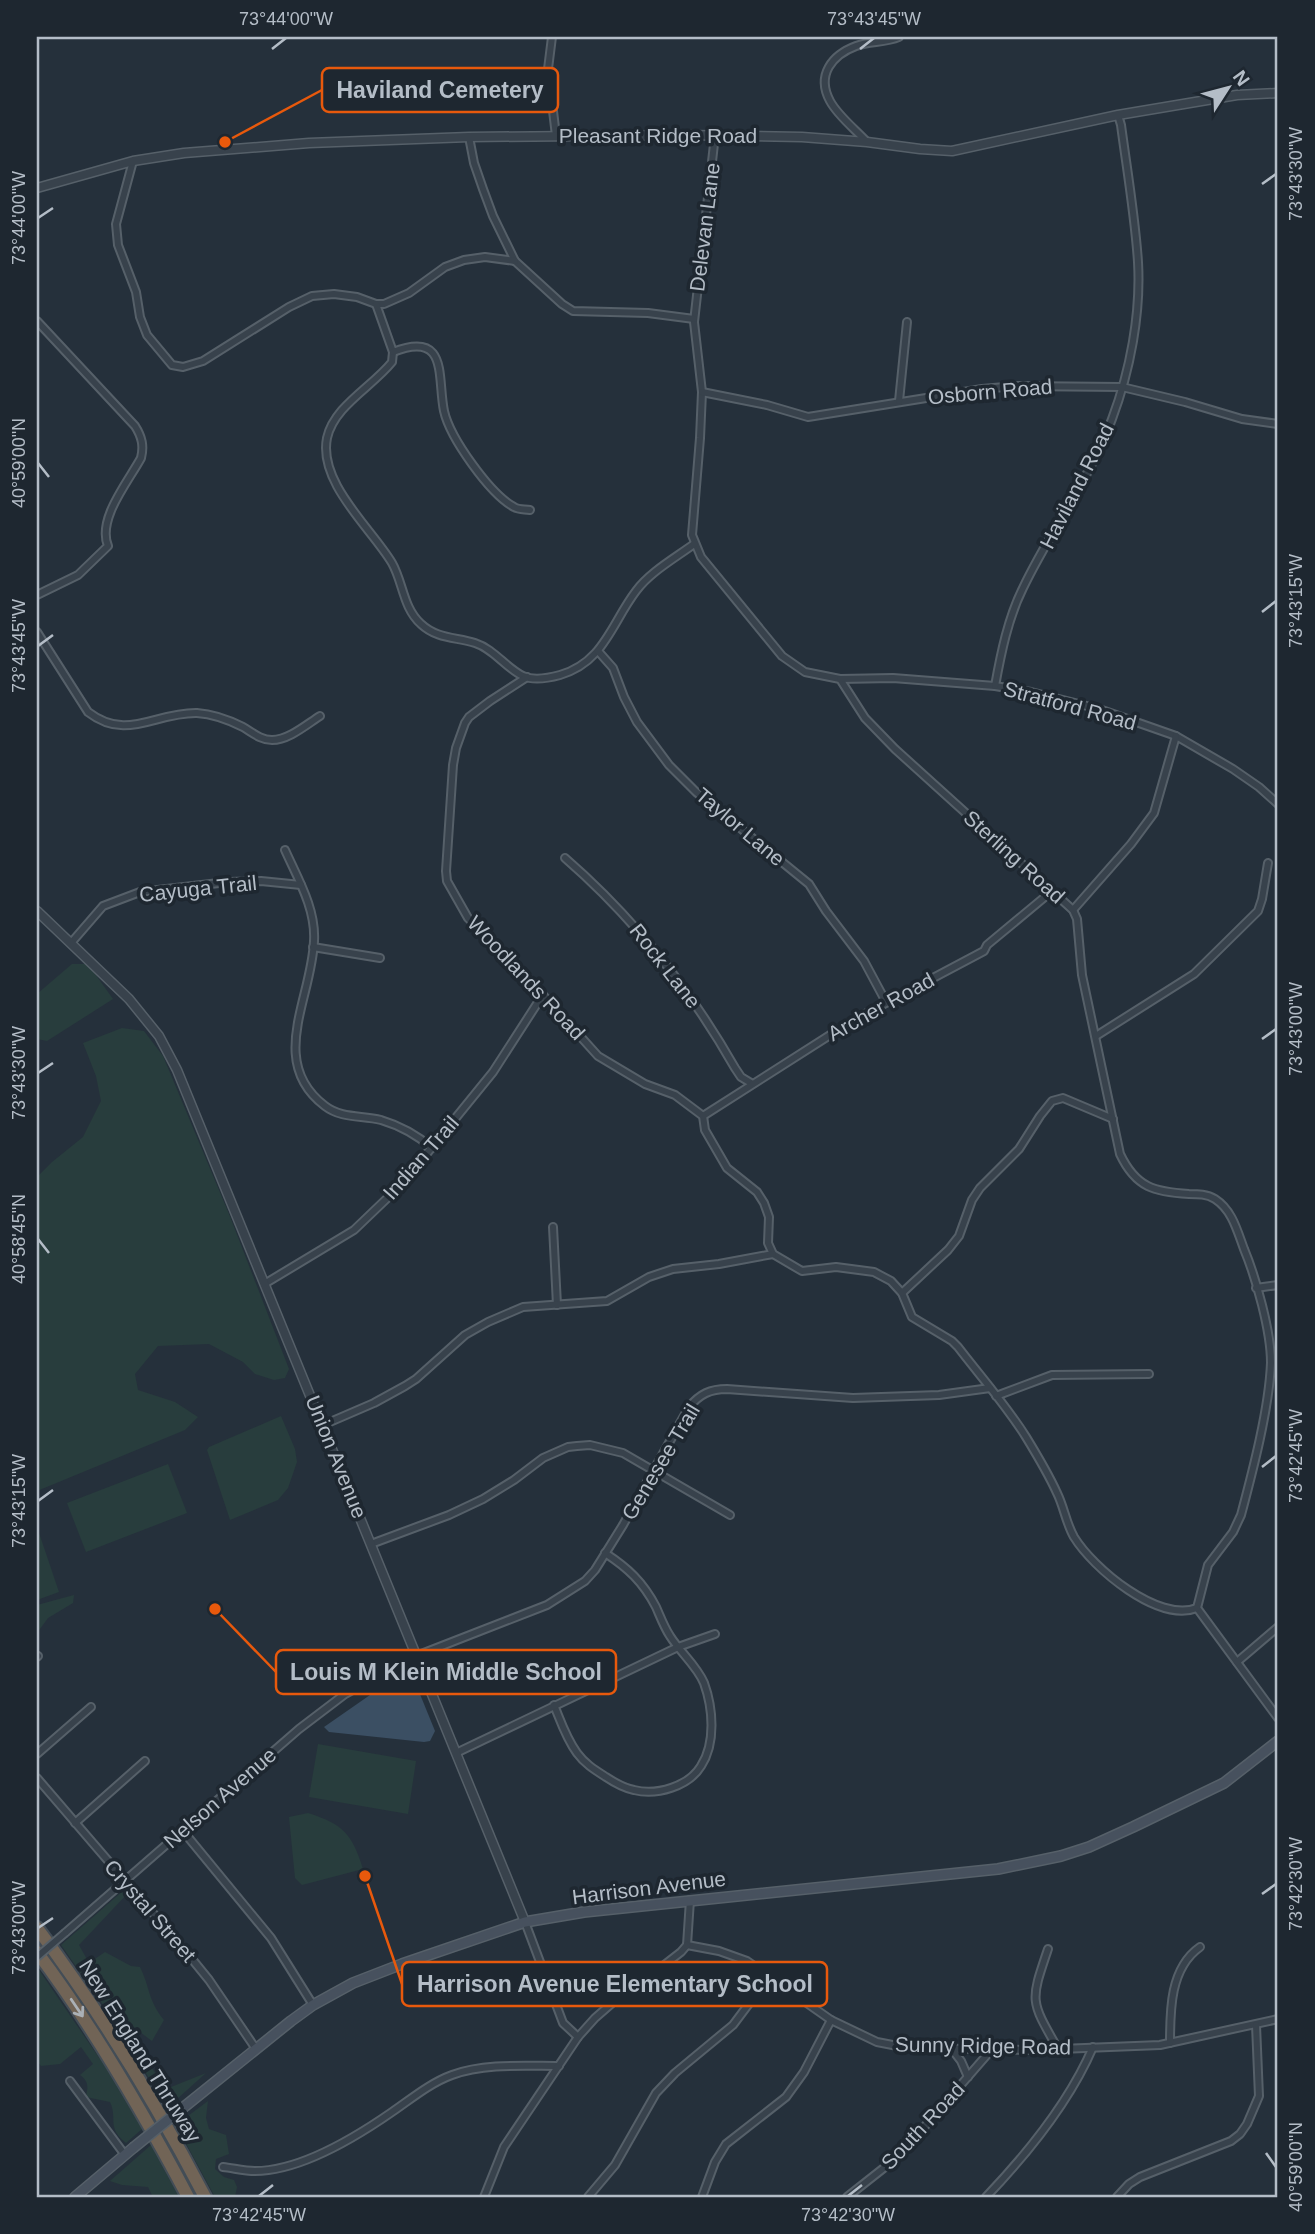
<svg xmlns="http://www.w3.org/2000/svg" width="1315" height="2234" font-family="Helvetica,sans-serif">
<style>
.green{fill:#283d3d}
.water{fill:#3b4f63}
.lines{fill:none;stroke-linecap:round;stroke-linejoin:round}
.minor-casing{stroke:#566069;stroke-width:10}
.tertiary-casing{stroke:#566069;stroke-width:11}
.secondary-casing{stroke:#566069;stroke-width:12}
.motorway-casing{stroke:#434d56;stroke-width:16}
.minor{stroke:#38424c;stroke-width:6}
.tertiary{stroke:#38424c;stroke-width:8}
.secondary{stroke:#47515e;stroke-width:9}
.motorway{stroke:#716456;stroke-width:12}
.minor-bridge-casing{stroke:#566069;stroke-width:10;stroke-linecap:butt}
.secondary-bridge-casing{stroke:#566069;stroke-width:12;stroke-linecap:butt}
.minor-bridge{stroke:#38424c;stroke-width:6}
.secondary-bridge{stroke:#47515e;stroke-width:9}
.oneway{stroke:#aab0b6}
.ticks{fill:none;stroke:#b4bdc7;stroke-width:2.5}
.labels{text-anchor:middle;stroke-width:7;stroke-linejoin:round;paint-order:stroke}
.street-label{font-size:21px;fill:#b4bdc7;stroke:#1e2730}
.leader{fill:none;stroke:#e8590c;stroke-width:2.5}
.callout-dot{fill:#e8590c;stroke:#1e2730;stroke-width:2.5}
.callout{fill:#1e2730;stroke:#e8590c;stroke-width:2.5}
.callout-label{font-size:23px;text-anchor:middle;font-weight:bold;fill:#b4bdc7}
.neatline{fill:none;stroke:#b4bdc7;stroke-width:2.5}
.ticks-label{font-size:18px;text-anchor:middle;fill:#b4bdc7}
</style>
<rect width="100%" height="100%" fill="#25303b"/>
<!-- green -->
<g class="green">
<path d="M72,964H88L113,999L47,1041L37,1039V994Z"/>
<path d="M122,1028L144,1031L163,1056L229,1214L289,1369L285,1378L274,1380L255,1374L243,1362L209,1344L158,1346L135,1374L138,1390L175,1402L198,1417L185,1430L37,1491V1177L52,1162L83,1137L101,1101L96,1076L83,1043Z"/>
<path d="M281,1416L295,1449L297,1462L288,1488L278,1500L230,1520L207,1450L209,1447Z"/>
<path d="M168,1464L187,1513L86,1552L67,1503Z"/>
<path d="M37,1527L59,1592L37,1600Z"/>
<path d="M74,1595L73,1603L48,1618L37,1633V1605Z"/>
<path d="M318,1744L416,1761L408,1814L309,1797Z"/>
<path d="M308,1813C343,1824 352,1834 363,1869L302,1885L295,1878L289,1817Z"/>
<path d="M124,1890L128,1893L79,1945L89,1963L105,1952L131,1966L140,1967C150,1987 148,2001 164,2020L152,2041L140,2032L131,2037L166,2089L206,2073L167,2108L115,2022L61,1945Z"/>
<path d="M37,1967L104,2065L142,2129L126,2143C106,2127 118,2119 110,2102L86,2097C88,2086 89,2082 80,2075L93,2064L81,2047L60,2064L41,2066L37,2061Z"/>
<path d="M208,2101L206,2118L209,2129L226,2135L229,2154L216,2159L215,2169L224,2177L234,2180L237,2187L235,2197H215L176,2125Z"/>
<path d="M151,2145L179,2197H153L148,2187L122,2185L110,2181Z"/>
</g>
<!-- water -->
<path class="water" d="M410,1677L415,1682L435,1731L430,1741L424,1742L329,1732L324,1727L370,1695Z"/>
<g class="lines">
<!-- minor casing -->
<g class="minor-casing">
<g id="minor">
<path d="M552,37L548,69L556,136"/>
<path d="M715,135L694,322L702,392L700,438L692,535L701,557L782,656L805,672L840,679L865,718L895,749L1073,910L1077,919L1082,975L1120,1154C1136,1188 1155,1192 1189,1194C1198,1194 1207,1194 1215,1199C1232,1210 1237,1230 1244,1249C1256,1278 1271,1331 1271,1363C1269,1409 1253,1470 1241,1515L1233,1532L1208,1565L1197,1608L1278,1718"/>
<path d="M469,137L474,163L483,189L493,216L515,261L562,304L573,311L648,313L694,319"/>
<path d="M867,142C855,129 838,116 830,101C816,75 832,55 856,46C870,41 885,43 899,37"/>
<path d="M133,161L116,224L118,245L136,292L140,317L147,335L172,365L183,367L203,361L289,307L312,296L334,294L357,297L376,304H384L409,293L445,267L464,260L485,257L515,261"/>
<path d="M376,304L393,352L392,362C372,387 334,406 327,438C318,483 372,529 392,563C403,582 403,608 421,624C437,639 456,637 475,643C494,649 506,668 523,676C534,681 549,678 560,675C604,662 611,624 636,591C650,572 675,558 694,544"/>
<path d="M37,321L135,426C142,437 144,446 141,458C128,482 97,519 108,546L78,575L37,595"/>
<path d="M393,352C449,330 437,377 444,411C450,438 490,494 514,507C519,510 524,509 530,510"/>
<path d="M702,392L767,405L808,417L982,389L1016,386L1122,387L1185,402L1242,419L1278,424"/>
<path d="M899,401L907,322"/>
<path d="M37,632L88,712C127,742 155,712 197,713C213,714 229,720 243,727C253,733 261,740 272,740C289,740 307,724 320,716"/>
<path d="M598,651L613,668L624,697L637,722L669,765L696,792L809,884L826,911L864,961L886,1002"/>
<path d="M527,677L490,701L469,717L465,723L456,748L453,765L446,871L447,881L468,918L515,964L598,1056L645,1084L675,1095L703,1116L705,1130L727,1168L757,1192L764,1203L769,1217L768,1243L773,1254L802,1271L836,1267L874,1272L891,1281L902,1293L912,1317L952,1341L958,1347C981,1377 1006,1405 1026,1437C1037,1455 1048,1473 1057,1493C1064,1507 1066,1523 1074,1537C1093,1568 1158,1623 1197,1608"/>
<path d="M840,679L893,678L995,686L1031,692L1099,709L1176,736L1233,769L1259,787L1278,804"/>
<path d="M995,686C1001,653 1008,618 1023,588C1050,531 1090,479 1112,419C1130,371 1141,314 1138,262C1135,216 1127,170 1121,125L1118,115"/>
<path d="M285,850C298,879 316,909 314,941C312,998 267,1062 325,1106C342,1119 362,1115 381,1120C401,1126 417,1135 432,1148"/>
<path d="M565,858C634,918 690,989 735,1068L741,1077L751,1083"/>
<path d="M1073,910L1131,844L1154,813L1176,736"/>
<path d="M71,943L103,906L140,892L228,882L261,881L301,885"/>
<path d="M313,947L380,958"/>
<path d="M1096,1036L1194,974L1258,911L1262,899L1268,863"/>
<path d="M703,1116L852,1021L984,951L987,945L1052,891"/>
<path d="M553,1227L557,1305"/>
<path d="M266,1283L354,1230L402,1184L493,1072L542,996"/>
<path d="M1256,1288L1278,1285"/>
<path d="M902,1293L948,1250L959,1236L972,1200L980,1188L1019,1149L1040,1116L1052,1101L1063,1098L1113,1119"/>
<path d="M996,1396L1052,1375L1149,1374"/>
<path d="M323,1425L374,1403L405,1386L416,1379L465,1335L488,1322L523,1307L607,1301L649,1277L673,1269L719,1264L773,1254"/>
<path d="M371,1544L449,1515L483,1499L514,1480L543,1458L568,1447L577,1446L590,1445L623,1453L730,1515"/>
<path d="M37,1657L38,1656"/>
<path d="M1237,1662L1278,1627"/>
<path d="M554,1705C561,1722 566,1738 577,1753C585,1764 595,1770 606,1777C615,1783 624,1788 634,1790C657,1796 689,1786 701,1766C716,1743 713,1708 704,1683C697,1666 680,1652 670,1636C664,1627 660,1616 656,1607C643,1582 628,1568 605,1553"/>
<path d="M456,1753L678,1647L715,1634"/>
<path d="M37,1754L91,1707"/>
<path d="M37,1778L183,1948L209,1980L256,2049"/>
<path d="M75,1823L145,1761"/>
<path d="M183,1831L271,1938L313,2005"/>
<path d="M525,1922L563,2023L578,2037"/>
<path d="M65,1933L299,1729L345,1694L416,1656L547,1605L585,1581L595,1570L623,1525L689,1407C700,1394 710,1389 727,1389L853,1398L939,1395L990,1388"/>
<path d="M687,1945L719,1951L747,1961L831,2020L877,2042L908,2048L1035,2050L1160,2045L1278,2019"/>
<path d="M687,1945L690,1900"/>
<path d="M1048,1949C1030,2002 1030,2000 1058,2049"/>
<path d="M1170,2043C1170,2010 1170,1968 1200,1947"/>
<path d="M951,2048L961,2061L968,2077"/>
<path d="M70,2081L125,2155"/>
<path d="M223,2167C233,2168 244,2171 255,2171C300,2171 356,2137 392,2112C411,2099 430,2083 452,2075C484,2063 525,2066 559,2066"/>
<path d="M484,2197L504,2147L578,2037L595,2018L626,1991L663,1966L681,1952L687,1945"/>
<path d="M588,2197L615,2165L656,2093L675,2073L733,2025L769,1977"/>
<path d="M702,2197L715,2162L726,2144L786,2097L804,2072L831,2020"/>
<path d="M847,2197L899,2156L992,2049"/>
<path d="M986,2197C1028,2153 1069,2103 1093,2047"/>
<path d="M1117,2197L1129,2184L1140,2177L1231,2141L1240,2134L1247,2124L1259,2096L1256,2025"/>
</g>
</g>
<!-- tertiary casing -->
<g class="tertiary-casing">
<g id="tertiary">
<path d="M37,188L133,161L184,153L309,143L469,137L683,135L802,137L867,142L920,149L952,151L1118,115L1237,95L1278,93"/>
<path d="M37,911L129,999L159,1036L177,1070L525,1922"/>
</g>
</g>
<!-- secondary casing -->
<g class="secondary-casing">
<g id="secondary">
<path d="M184,2107L291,2021L313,2005L353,1983L402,1964L525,1922L584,1912L998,1869L1061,1856L1089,1847L1133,1827L1224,1783L1278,1741"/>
<path d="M75,2197L133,2148"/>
</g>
</g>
<!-- motorway casing -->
<g class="motorway-casing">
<g id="motorway">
<path d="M37,1928C101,2013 156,2103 205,2197"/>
<path d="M37,1952C95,2029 143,2112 188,2197"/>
</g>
</g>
<!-- minor -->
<use href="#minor" class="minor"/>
<!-- tertiary -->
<use href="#tertiary" class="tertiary"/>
<!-- secondary -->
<use href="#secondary" class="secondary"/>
<!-- motorway -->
<use href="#motorway" class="motorway"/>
<!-- minor-bridge casing -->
<g class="minor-bridge-casing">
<path id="minor-bridge" d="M37,1957L65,1933"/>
</g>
<!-- secondary-bridge casing -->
<g class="secondary-bridge-casing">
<path id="secondary-bridge" d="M133,2148L184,2107"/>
</g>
<!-- minor-bridge -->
<use href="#minor-bridge" class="minor-bridge"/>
<!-- secondary-bridge -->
<use href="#secondary-bridge" class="secondary-bridge"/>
</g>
<!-- one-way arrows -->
<defs><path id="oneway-shaft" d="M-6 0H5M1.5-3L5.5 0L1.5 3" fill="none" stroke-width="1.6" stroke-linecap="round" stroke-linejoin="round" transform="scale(1.75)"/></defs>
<use class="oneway" href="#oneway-shaft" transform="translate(77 2008) rotate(56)"/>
<!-- ticks -->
<path class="ticks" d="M272,49L286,38M860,49L874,38M1262,184L1276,174M38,218L53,208M38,463L49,477M1262,612L1276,601M38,646L53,635M1262,1039L1276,1029M38,1073L53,1063M38,1239L49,1253M1262,1467L1276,1456M38,1501L53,1490M1262,1894L1276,1884M38,1928L53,1918M1266,2153L1276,2167M259,2196L273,2185M848,2196L862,2185"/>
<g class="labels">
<!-- street labels -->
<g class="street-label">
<text x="658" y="143">Pleasant Ridge Road</text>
<text transform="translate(705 227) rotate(-83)" y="7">Delevan Lane</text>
<text transform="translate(990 392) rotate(-5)" y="7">Osborn Road</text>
<text transform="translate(1077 486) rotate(-63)" y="7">Haviland Road</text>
<text transform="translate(1070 706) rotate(15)" y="7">Stratford Road</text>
<text transform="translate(740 827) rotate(40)" y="7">Taylor Lane</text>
<text transform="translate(1014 857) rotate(42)" y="7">Sterling Road</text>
<text transform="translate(198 889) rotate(-6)" y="7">Cayuga Trail</text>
<text transform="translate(665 966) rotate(52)" y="7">Rock Lane</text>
<text transform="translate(526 978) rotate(47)" y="7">Woodlands Road</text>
<text transform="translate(881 1007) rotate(-29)" y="7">Archer Road</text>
<text transform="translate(421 1158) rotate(-49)" y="7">Indian Trail</text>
<text transform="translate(336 1457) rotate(68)" y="7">Union Avenue</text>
<text transform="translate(661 1462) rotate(-59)" y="7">Genesee Trail</text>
<text transform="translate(220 1798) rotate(-41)" y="7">Nelson Avenue</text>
<text transform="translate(649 1888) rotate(-7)" y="7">Harrison Avenue</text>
<text transform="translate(150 1911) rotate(49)" y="7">Crystal Street</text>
<text transform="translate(983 2046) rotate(1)" y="7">Sunny Ridge Road</text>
<text transform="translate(140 2051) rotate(58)" y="7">New England Thruway</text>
<text transform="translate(923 2126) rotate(-47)" y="7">South Road</text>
</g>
</g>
<!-- callouts -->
<path class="leader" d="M225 142L322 90M215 1609L276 1672M365 1876L402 1984"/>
<g class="callout-dot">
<circle cx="225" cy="142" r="7"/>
<circle cx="215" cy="1609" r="7"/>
<circle cx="365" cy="1876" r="7"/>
</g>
<g class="callout">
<rect x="322" y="68" width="236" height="44" rx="7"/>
<rect x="276" y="1650" width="340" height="44" rx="7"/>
<rect x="402" y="1962" width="425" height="44" rx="7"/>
</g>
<g class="callout-label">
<text x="440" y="98">Haviland Cemetery</text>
<text x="446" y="1680">Louis M Klein Middle School</text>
<text x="615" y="1992">Harrison Avenue Elementary School</text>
</g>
<!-- border -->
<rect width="1315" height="2234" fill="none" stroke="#1e2730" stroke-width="77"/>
<!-- north arrow -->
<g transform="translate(1228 88) rotate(54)" stroke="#1e2730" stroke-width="5" paint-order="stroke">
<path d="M0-5L12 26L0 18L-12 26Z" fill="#b4bdc7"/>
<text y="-10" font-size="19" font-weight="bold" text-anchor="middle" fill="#b4bdc7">N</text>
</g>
<rect x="38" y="38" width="1238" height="2158" class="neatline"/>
<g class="ticks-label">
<text x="286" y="25">73°44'00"W</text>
<text x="874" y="25">73°43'45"W</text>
<text transform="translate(1296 174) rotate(-90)" y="6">73°43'30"W</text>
<text transform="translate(19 218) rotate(-90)" y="6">73°44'00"W</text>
<text transform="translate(19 463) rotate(-90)" y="6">40°59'00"N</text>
<text transform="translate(1296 601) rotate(-90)" y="6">73°43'15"W</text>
<text transform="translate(19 646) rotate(-90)" y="6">73°43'45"W</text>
<text transform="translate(1296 1029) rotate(-90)" y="6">73°43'00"W</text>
<text transform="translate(19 1073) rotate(-90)" y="6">73°43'30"W</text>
<text transform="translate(19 1239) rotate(-90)" y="6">40°58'45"N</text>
<text transform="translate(1296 1456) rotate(-90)" y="6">73°42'45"W</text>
<text transform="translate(19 1501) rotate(-90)" y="6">73°43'15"W</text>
<text transform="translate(1296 1884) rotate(-90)" y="6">73°42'30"W</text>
<text transform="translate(19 1928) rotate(-90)" y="6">73°43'00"W</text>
<text transform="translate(1296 2167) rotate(-90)" y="6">40°59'00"N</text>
<text x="259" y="2221">73°42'45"W</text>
<text x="848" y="2221">73°42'30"W</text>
</g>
</svg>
